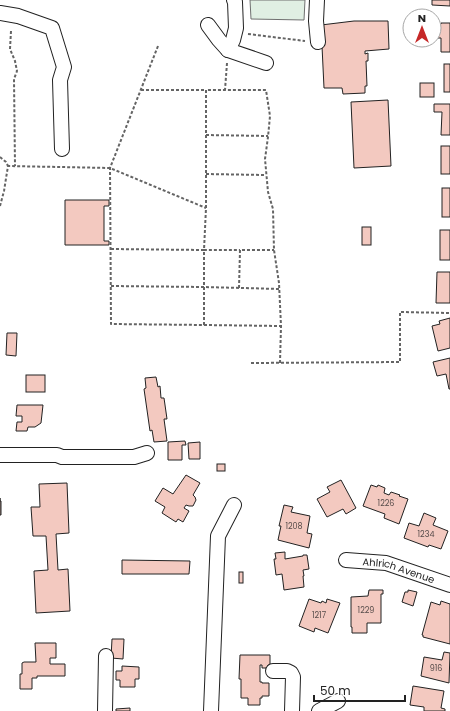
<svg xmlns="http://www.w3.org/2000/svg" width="450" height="711" font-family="Poppins,sans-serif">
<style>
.green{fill:#e0efe3;stroke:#6f6f6f}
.building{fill:#f3c9c0;stroke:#222}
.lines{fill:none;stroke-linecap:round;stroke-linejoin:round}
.minor-casing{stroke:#222;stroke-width:16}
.path{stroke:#646464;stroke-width:2;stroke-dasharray:3 2;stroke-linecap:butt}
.minor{stroke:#fff;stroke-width:14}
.labels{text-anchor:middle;stroke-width:3;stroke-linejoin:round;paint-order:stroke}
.number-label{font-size:8px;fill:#564c4a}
.street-label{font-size:10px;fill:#222;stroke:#fff}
</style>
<rect width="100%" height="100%" fill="#fff"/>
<!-- green -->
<path class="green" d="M250,0H305L304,20L251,19Z"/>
<!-- building -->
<g class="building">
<path d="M432,0H450V6L432,5Z"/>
<path d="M354,21H388L389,49L365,51V54L368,53V61H366L367,86H365V93L343,94L342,88H324L321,25Z"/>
<path d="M441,23H450V52H441V38H434V24H441Z"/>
<rect x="444" y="64" width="6" height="28"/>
<rect x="420" y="83" width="14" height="14"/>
<path d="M388,100L391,166L354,168L351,102Z"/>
<path d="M434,104H450V135H441L442,112H434Z"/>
<rect x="441" y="146" width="9" height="28"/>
<rect x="442" y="188" width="8" height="29"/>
<path d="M65,200H109V206H104V241H109V245H65Z"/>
<rect x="362" y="227" width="9" height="18"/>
<rect x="440" y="230" width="10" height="30"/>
<path d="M437,272H450V303H436Z"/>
<path d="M450,318V348L438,351L432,326L440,324L439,321Z"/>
<path d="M7,333H17L16,356L6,355Z"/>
<path d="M450,358V389H449L446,374L437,376L433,362Z"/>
<rect x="26" y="375" width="19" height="17"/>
<path d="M156,377L158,387L160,386L161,398H164L167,419H164L167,441L154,442L152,430L150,431L144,389L146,388L145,378Z"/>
<path d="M17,405H43L41,423L35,427H28L27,431H16L17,422H22V416H16Z"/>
<path d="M185,441L186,445H182V460H168V442Z"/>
<path d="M200,442V459H189L188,443Z"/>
<rect x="217" y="464" width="8" height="7"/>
<path d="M186,475L200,483L193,495L195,497L196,500L193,506H189L186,505L184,508L189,511L183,522L178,519L176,522L162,513L165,507L155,501L163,488L173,494Z"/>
<path d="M341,480L356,508L346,514L343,509L327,517L317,499L330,492L327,487Z"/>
<path d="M67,483L69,533L56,534L58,570L68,569L70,611L36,613L34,571L48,570L46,536H33L31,507H40L39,484Z"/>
<path d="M371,485L377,487L378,485L385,488L384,493L389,495L391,492L400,495L399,496L408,499L399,524L384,518L385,514L363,506Z"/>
<path d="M0,498V501H1V515H0Z"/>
<path d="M284,505L293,507L291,512L310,516L307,533L312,534L309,548L278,540L281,526H279Z"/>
<path d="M424,513L436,518L433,525L448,531L441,549L429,545L428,547L404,538L409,523L419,526Z"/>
<path d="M285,552V559L303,556V555H307L309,569L303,570L304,576H303L304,587L284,590L282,574L276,575L274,559H276L275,553Z"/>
<path d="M122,560L190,561L189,574H122Z"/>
<rect x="239" y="572" width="4" height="11"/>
<path d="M369,590H383V594H381V623H367V633H352V627H351V597L368,596Z"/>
<path d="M408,590L417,592L413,606L402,602L405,592H408Z"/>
<path d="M309,599L321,603L322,601L326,603L327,599L340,603L328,633L315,628L314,632L299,626Z"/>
<path d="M441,601L450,604V644L423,637V635H422L431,602L440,605Z"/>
<path d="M112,639H124L123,659L111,658Z"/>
<path d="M35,643H56V658H50V664H65V676H37V678H32V689H20V674H22V663L24,662H36Z"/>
<path d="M444,652L450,653L449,683L421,676L424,657L442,660Z"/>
<path d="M240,655H270V665H268V668H262V665H260V682H262V683H269V696H262V698H260V705H248V698H241V679H239Z"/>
<path d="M122,666L139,667V679H135V687H120V680H116V671H122Z"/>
<path d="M413,686L444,691L441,708L445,709V711H424V707L410,705Z"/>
<path d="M130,708V711H116V709Z"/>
</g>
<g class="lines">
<!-- minor casing -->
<g class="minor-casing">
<g id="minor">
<path d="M317,0L316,21L318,42"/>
<path d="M0,13L18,16L52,28L64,67L60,80L62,149"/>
<path d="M208,25L219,40L228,50L266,63"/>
<path d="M228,50L233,40L236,28L235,2L234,0"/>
<path d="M0,455H57L62,457H134L147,453"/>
<path id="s1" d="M346,560L386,563L450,585"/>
<path d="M273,671H287L291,673L293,677L292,711"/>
<path d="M105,711L106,656"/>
<path d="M211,711L218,536L234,505"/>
<path d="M319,711L338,701"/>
</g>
</g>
<!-- path -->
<g class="path">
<path d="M11,31L10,49L15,61L17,71L14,79L15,166"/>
<path d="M248,34L305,41"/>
<path d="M158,46L110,168L111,324L204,325V250H240"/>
<path d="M141,90H206"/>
<path d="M206,135L268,136"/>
<path d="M0,157L6,162L8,166"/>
<path d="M206,174L266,175"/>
<path d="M0,206L4,191L8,166L110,168L206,208"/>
<path d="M111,249L204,250L206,208V90H225"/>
<path d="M111,286L204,287L280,289"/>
<path d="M239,288L240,250H274"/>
<path d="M204,325L281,326L279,283L274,250L273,209L268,192L265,159L268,137L270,116L266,90H225L227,63"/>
<path d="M251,363L400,362V312L450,313"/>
<path d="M280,363L281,326"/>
</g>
<!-- minor -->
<use href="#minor" class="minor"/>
</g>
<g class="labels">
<!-- number labels -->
<g class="number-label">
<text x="386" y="506">1226</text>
<text x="294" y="529">1208</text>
<text x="426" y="537">1234</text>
<text x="366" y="613">1229</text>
<text x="319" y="618">1217</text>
<text x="436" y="671">916</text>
</g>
<!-- street labels -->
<g class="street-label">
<text dy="4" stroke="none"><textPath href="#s1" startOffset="54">Ahlrich Avenue</textPath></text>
</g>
</g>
<!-- north arrow -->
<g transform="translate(422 28)"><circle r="19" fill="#ffffff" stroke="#a7a7a7"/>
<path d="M0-3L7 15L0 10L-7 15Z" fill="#c62828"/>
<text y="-6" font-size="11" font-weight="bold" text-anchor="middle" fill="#222222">N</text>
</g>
<!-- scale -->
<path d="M314 695v6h91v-6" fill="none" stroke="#222222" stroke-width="2"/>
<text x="320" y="695" font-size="12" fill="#222222" stroke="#ffffff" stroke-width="3" paint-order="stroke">50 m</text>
</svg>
